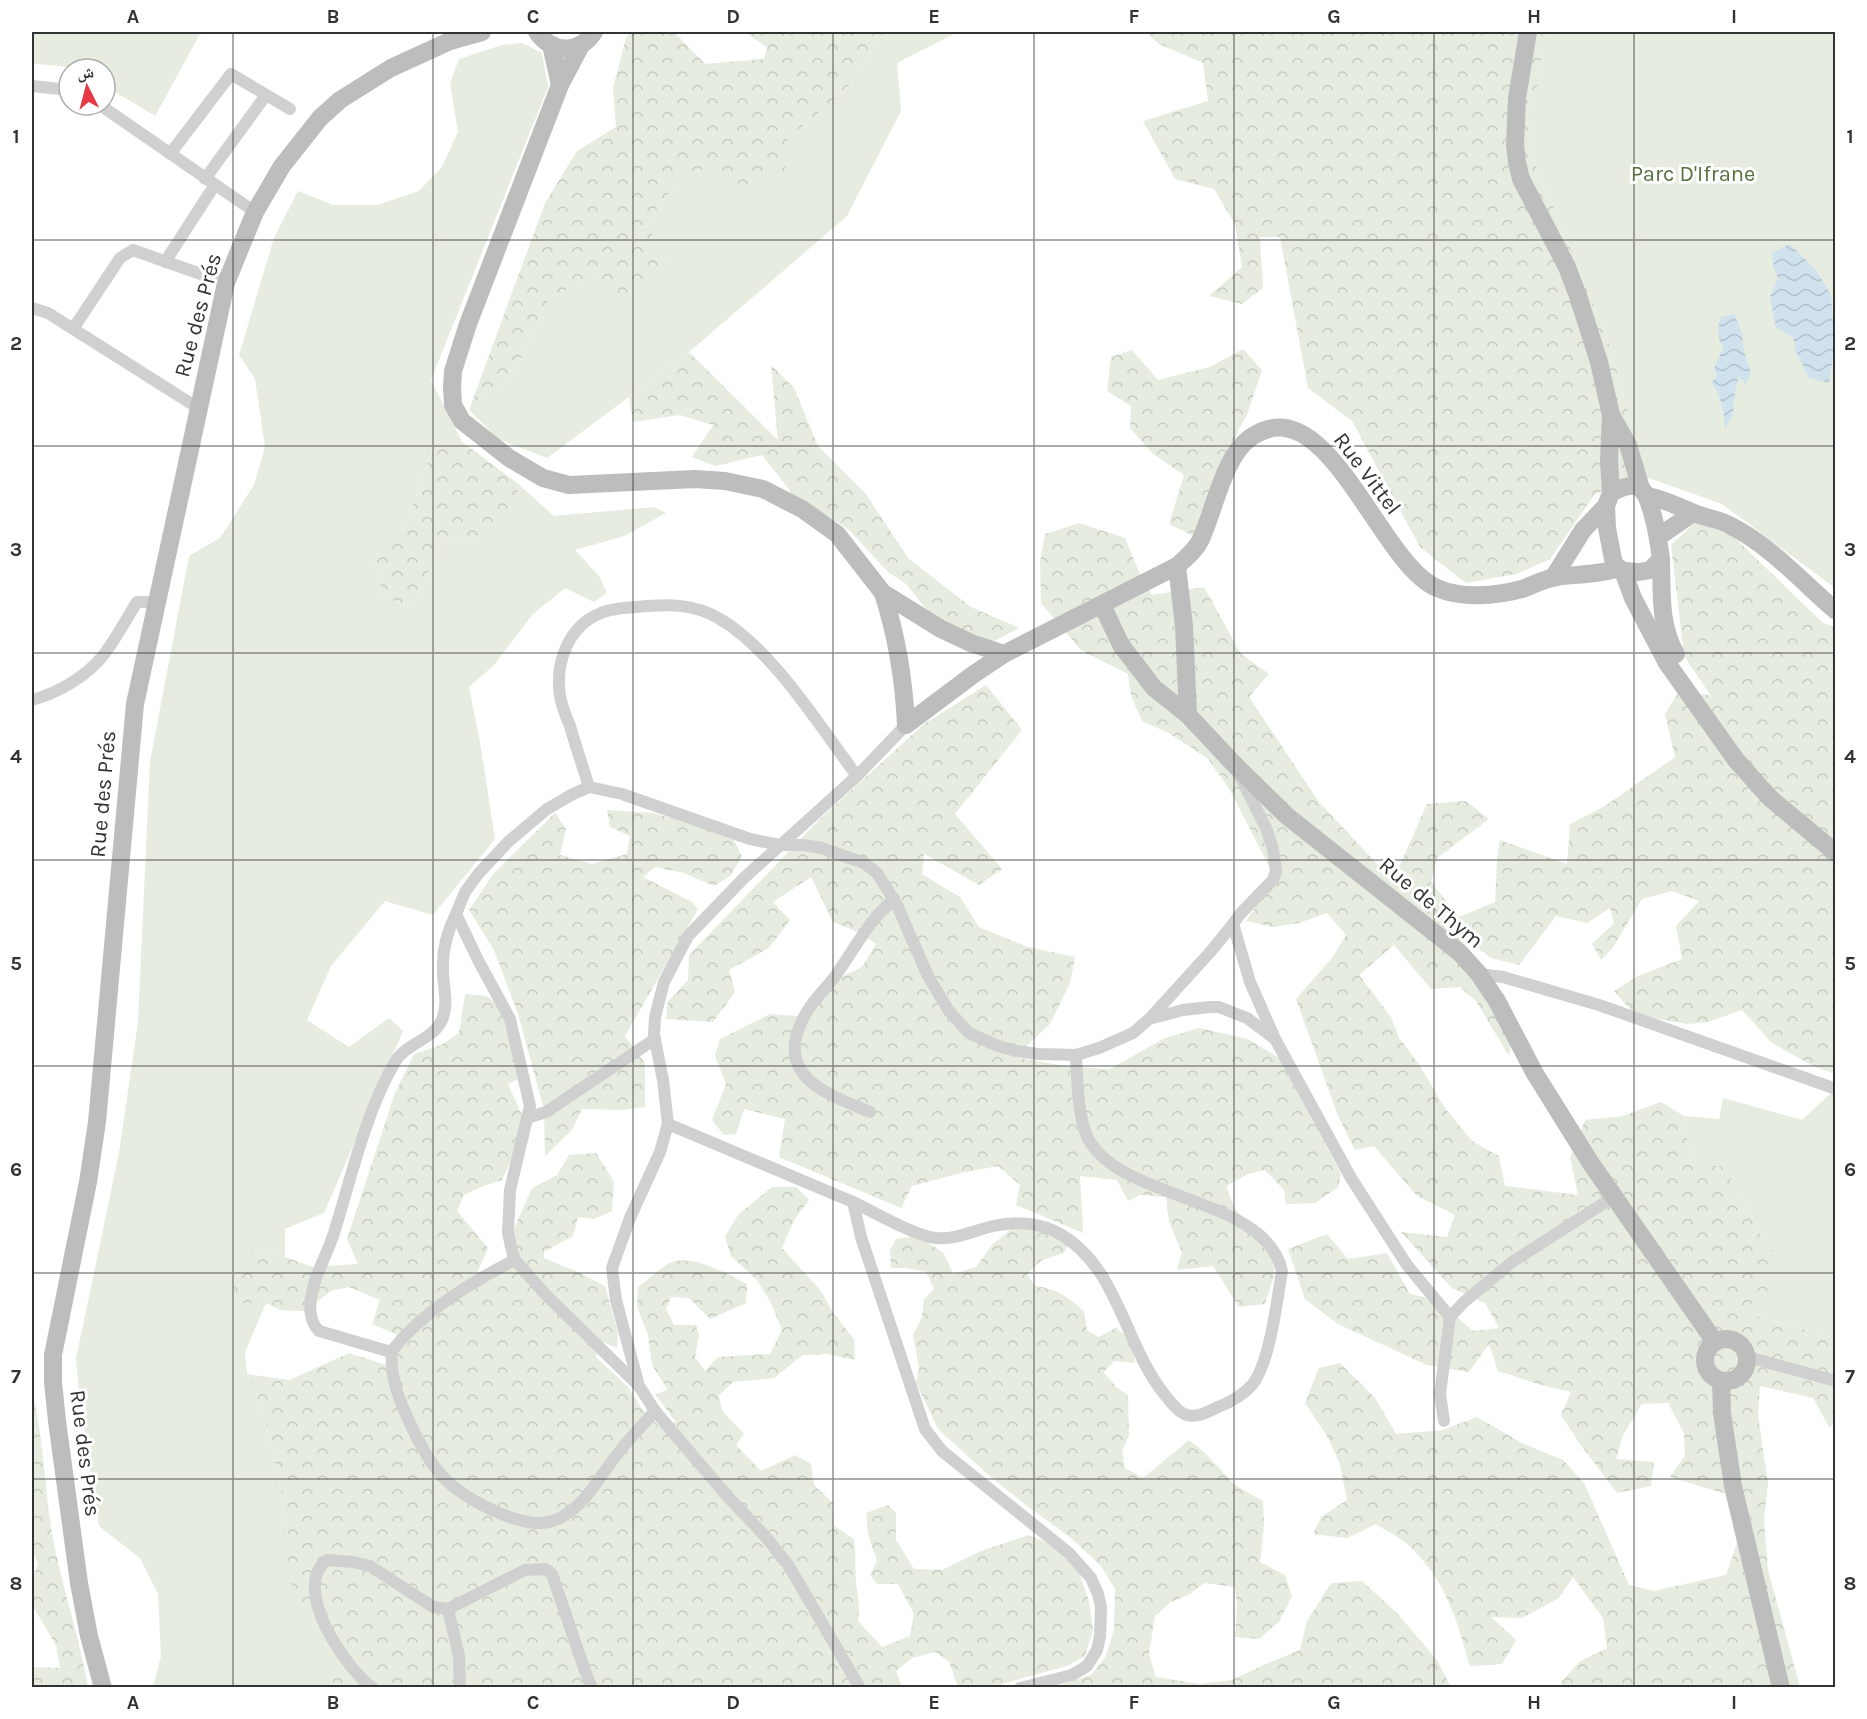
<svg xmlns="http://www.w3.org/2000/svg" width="1867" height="1719" font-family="Karla,'Noto Naskh Arabic',sans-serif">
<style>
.green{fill:#e6ecdf}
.forest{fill:url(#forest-crowns)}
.water{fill:url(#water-waves)}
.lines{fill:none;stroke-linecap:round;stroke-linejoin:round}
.street{stroke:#d0d0d0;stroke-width:12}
.secondary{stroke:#bdbdbd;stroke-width:18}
.grid{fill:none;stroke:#333;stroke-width:1.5;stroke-opacity:0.55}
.labels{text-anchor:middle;stroke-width:6;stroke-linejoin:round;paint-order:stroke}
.park-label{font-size:22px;fill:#56703f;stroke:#fff}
.street-label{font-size:22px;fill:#333;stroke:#fff}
.neatline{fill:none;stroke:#333;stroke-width:2}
.grid-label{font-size:20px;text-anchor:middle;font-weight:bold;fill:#333}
</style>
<defs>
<pattern id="forest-crowns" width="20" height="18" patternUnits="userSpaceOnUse" patternTransform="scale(1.5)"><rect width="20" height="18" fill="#e6ecdf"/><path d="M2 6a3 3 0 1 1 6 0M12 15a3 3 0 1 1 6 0" fill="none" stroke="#c6cbc0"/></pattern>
<pattern id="water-waves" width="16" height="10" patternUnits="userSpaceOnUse" patternTransform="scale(1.5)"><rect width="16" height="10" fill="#cfe2ee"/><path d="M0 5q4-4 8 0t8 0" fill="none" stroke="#b2c2cd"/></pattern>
</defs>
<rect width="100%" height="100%" fill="#fff"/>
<!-- green -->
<g class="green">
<path d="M32,32H201L155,116L105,86V69C80,69 57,65 32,64Z"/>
<path d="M884,32H958L897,63L901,111L847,216L689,352L547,458L498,439L469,410L512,378L549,298L598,276L670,263L646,224L682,176L787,140L848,87Z"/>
<path d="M1546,32H1835V588L1722,504L1646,477L1608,340L1528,145Z"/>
<path d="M522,43L542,53L548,87L431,380L462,442L432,451L405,527L373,559L384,598L413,607L441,544L476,540L519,512L516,482L554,516L654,507L666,513L624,536L575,550L599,576L607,593L594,602L565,588L533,614L494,665L469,687L480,742L495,839L433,915L385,901L331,966L307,1020L349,1047L389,1018L403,1031L324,1213L285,1229V1257L253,1249L237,1303H266L245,1352L247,1374L263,1410L280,1484L289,1541L310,1603L340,1663L332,1680L334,1687H153L161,1656L158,1594L140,1558L99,1526L80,1401L76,1359L119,1153L138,1022L150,762L189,556L220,538L254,485L265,447L255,379L239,355L274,238L298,191L333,205H377L419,191L442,167L458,132L450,83L459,59L502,45Z"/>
<path d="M1831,1093L1835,1095V1338L1749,1314L1776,1253L1761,1236L1740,1193L1690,1162L1684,1116L1719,1119L1723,1098L1802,1120Z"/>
</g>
<!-- forest -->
<g class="forest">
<path d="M630,32H674L705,64L764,59L767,47L744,32H884L848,87L787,140L785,173L737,194L719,164L682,176L646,224L670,263L623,298L598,276L549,298L512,378L469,410L545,203L577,151L616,127L613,88L626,38Z"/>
<path d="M1146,32H1546L1528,145L1608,340L1646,477L1595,494L1550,559L1516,574L1466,583L1420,547L1352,421L1308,388L1280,237H1260L1263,288L1242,304L1209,296L1242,267L1235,224L1214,189L1175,179L1143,121L1208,101L1203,63L1159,44Z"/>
<path d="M1243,349L1262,370L1247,415L1239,429L1193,536L1169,524L1184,475L1152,453L1130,428L1131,406L1107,391L1111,357L1132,350L1158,380L1210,367Z"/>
<path d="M689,352L778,440L771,365L794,388L818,446L865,493L909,559L971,607L1019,628L991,643L931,615L905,583L888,572L847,528L795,497L762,455L715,466L692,457L713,425L680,415L633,422L629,397Z"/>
<path d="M462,442L516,482L520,512L476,540L441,544L413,607L384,598L373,559L405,527L432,451Z"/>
<path d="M1696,522L1734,537L1823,623L1835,627V1074L1813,1066L1772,1043L1742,1010L1708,1022L1687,1024L1635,1015L1614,991L1638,976L1682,959L1676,926L1699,901L1672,891L1642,899L1612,949L1601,960L1592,944L1614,923L1610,908L1587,923L1556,916L1519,965L1491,958L1460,934L1486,989L1512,1037L1509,1056L1476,1001L1460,987L1431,989L1394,945L1359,975L1391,1017L1399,1038L1418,1063L1445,1108L1472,1141L1499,1156L1505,1186L1578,1195L1570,1157L1585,1120L1623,1116L1661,1102L1684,1116L1690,1162L1723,1167L1740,1193L1761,1236L1776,1253L1766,1297L1749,1314L1835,1338V1424L1829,1427L1813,1398L1760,1386L1758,1415L1768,1483L1764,1520L1768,1570L1800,1687H1562L1561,1683L1579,1662L1607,1648L1603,1618L1573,1577L1559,1598L1522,1618L1491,1617L1516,1640L1502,1664L1470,1666C1456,1618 1446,1579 1407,1544C1398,1536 1386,1531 1376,1524L1347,1538L1313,1534L1321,1517L1347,1500L1340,1464L1327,1436L1305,1403L1319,1368L1340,1363L1375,1398L1396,1434L1443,1430L1477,1417L1522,1443L1563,1460L1584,1483L1629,1585L1654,1591L1726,1575L1737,1543L1726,1494L1670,1477L1685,1456L1684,1433L1668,1403L1642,1404L1623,1435L1616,1459L1654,1462L1651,1486L1617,1493L1580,1444L1561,1415L1571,1392L1541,1385L1498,1371L1489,1344L1469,1372L1427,1365L1338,1324L1305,1299L1288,1249L1327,1234L1348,1259L1387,1253L1410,1294L1437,1300L1473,1331L1499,1328L1485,1303L1452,1288L1401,1232L1447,1237L1455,1215L1417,1196L1374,1146L1355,1150L1338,1116L1296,999L1332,958L1346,935L1327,913L1299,923L1273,927L1246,921L1275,878L1230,790L1208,759L1169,733L1142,721L1131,696L1128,674L1081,650L1041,603L1040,562L1045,534L1079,523L1125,538L1138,570L1152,595L1204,587L1241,654L1269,674L1249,697L1319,802L1380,867H1399L1427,804L1466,801L1489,819L1437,858L1431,882L1459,917L1495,902L1497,861L1500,840L1567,864L1570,824L1605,806L1675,757L1665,714L1678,693L1709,695L1713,699L1684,656L1671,545Z"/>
<path d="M986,685L1022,730L955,814L1002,869L979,885L924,854L922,874L960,897L979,927L1028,947L1075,957L1070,983L1050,1024L1015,1057L1064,1066L1110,1069L1165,1038L1199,1028L1248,1039L1279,1058L1341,1174L1338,1187L1315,1203L1286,1204L1284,1190L1265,1170L1248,1174L1226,1186L1235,1209L1275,1255L1274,1276L1265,1304L1239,1307L1213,1266L1177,1270L1182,1252L1169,1222L1166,1197L1140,1195L1128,1201L1117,1180L1080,1176L1083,1233L1016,1205L1020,1185L998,1166L961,1173L912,1186L901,1208L779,1157L785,1119L744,1109L736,1134L724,1135L712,1120L726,1084L715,1056L720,1039L770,1014L809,1017L832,981L862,967L876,944L858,932L833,922L811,877L773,902L790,920L769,948L729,970L735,992L713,1022L666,1019L668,1001L688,980L689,955L821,818L924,724Z"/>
<path d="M607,810L653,813L732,835L742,857L730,876L714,886L684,873L655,867L643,877L692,902L698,909L625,1036L645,1063V1107L623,1110L582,1109L572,1130L545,1156L544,1109L518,1014L494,950L469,910L494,873L555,813L566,829L560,855L592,864L627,854L630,836L610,827Z"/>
<path d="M465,994L487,996L504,1011L520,1078L508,1084L523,1117L511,1161L502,1180L483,1186L464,1195L457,1211L488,1248L477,1273L506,1261L509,1240L532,1188L557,1175L569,1155L596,1153L614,1182L612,1211L594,1219L578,1217L573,1236L544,1252V1258L580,1273L605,1286L618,1333L617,1348L603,1342L596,1357L628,1387L642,1409L658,1425L676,1422L655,1394L668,1390L652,1365L648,1335L637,1307L638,1287C647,1281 663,1265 672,1262C697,1255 726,1274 747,1284L746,1303L710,1319L689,1298L671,1297L666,1309L674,1325H696L699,1336L695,1357L705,1371L718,1357L770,1354L782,1330L771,1303L757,1280L731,1256L725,1237L738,1215L772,1187H796L809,1200L794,1220L782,1248L821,1291L833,1313L854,1339L855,1360L827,1354L803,1355L774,1378L733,1382L719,1395L722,1411L744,1434L736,1445L761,1471L795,1455L811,1464L814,1485L833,1503L834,1526L854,1539C856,1554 855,1568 856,1583C858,1598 860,1606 858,1621L882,1647L910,1636L914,1614L898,1584H877L870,1575L877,1561L868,1534L866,1513L888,1505L896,1513V1540L914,1569L942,1570L981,1551L1029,1535L1054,1546L1079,1572L1089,1601L1093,1630L1085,1656L1067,1666L1002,1684L995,1688L958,1687L949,1662L935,1652L912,1658L896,1671L902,1687H334L332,1680L340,1663L310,1603H297L283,1553L289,1541L280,1484L263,1410L247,1374L289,1380L349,1353L390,1366L402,1337L372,1324L380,1300L349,1287L331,1291L305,1311L280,1310L266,1303H237L231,1275L253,1249L285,1257L313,1267L358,1264L347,1239L395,1093L414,1054L441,1045L459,1033Z"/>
<path d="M1015,1226L1051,1227L1069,1243L1064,1253L1042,1260L1027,1274L1035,1286C1059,1290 1065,1295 1084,1311L1087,1330L1099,1337L1116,1328L1131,1340L1135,1363L1114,1361L1104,1372L1116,1387L1128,1395L1129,1436L1122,1450L1125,1468L1143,1478L1189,1440L1205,1453L1235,1485L1263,1501L1264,1525L1260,1562L1285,1575L1292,1596L1279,1622L1259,1639L1235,1637L1237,1604L1235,1587L1204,1583L1190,1594L1171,1602L1155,1616L1149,1654L1156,1677L1200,1684L1232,1680L1268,1663L1300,1650L1307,1621L1331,1583L1362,1581L1397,1613L1437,1660L1451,1687H1054L1091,1675L1105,1658L1114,1630L1115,1589L1101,1566L1071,1538L1027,1506L985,1472L938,1429L916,1383L919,1368L913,1335L922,1317L924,1299L934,1289L926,1272L907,1268H891L890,1250L896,1239L920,1236L944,1254L953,1274L976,1267L993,1244Z"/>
<path d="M32,1390C45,1442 44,1496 55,1549C65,1595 80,1641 88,1687H32V1667L60,1668L56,1645L32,1605V1579L38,1564L32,1550Z"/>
</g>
<!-- water -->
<g class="water">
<path d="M1790,244L1816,270L1831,295L1835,344L1829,383L1809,378L1796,352L1793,337L1776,328L1770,297L1778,279L1773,264L1772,252Z"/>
<path d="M1734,314L1742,333L1744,352L1751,373L1746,384L1739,377L1735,392L1733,414L1725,429C1725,414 1721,396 1712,383L1717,374L1714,369L1723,347C1716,336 1717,330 1721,317Z"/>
</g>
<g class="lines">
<!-- street -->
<g class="street">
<path d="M32,86L69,90"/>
<path d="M100,105L255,212"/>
<path d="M170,154L231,74L290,109"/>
<path d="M205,179L266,95"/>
<path d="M165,262L214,186"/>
<path d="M32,308L48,313L198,408"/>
<path d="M73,329L120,258L133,250L226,283"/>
<path d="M32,700C58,693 88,676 105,653C117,637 127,618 137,602H158"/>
<path d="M1239,774L1266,828L1273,849L1276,871L1273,880L1241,913L1233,924L1250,982L1275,1039L1351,1178L1407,1265L1450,1317"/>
<path d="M589,787C583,767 576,747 570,726C566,717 562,706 560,696C555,663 568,626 601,613C612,608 625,608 636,607C666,604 694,603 720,619C773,650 820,727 857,776"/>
<path d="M1479,974L1503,977L1599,1005L1836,1089"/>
<path d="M1152,1016L1212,950L1233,924"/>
<path d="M870,1112C830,1095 776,1078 801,1023C809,1004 824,991 836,975C856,947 867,922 894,899"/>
<path d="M527,1118L546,1112L655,1039"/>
<path d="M668,1124L853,1202L861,1237L925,1429L942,1451L1069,1553L1091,1578L1098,1594L1101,1607L1100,1637L1097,1650L1087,1666L1072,1675L1020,1688"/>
<path d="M853,1202C874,1212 915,1236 936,1238C956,1240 975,1230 993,1226C1015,1221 1040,1222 1060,1234C1119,1268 1124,1345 1165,1395C1170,1401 1176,1410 1184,1414C1195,1419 1208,1412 1218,1407C1231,1402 1243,1395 1252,1385C1270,1363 1277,1300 1282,1271C1266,1195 1116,1201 1087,1136C1078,1117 1077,1077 1076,1055"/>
<path d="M515,1260C471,1282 422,1312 391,1352C392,1363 392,1374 395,1384C401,1408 422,1451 437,1470C455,1493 483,1507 509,1517C528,1523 544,1527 562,1517C587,1503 601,1474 619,1452C630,1438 643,1425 655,1411"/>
<path d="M391,1352L319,1331C308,1320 309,1302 313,1288C318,1269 328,1252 334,1233C351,1178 366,1111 395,1062C406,1043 433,1040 442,1020C449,1004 443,987 443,970C442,949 447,932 456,914"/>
<path d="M1748,1357L1836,1381"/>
<path d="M639,1386L545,1294L515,1260L511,1247L508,1232L510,1190L530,1106L510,1019L478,960L456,914L465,892L479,873L508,842L547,809L573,794L589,787L622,794L750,839L780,845H804L821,848L864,863L877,873L896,903L928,976L949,1011L969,1033L998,1046L1016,1051L1038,1054L1076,1055L1099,1048L1133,1033L1149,1019L1183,1010L1210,1007H1219L1247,1018L1275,1039"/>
<path d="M1444,1421L1440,1394L1450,1317L1464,1302L1512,1262L1615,1196"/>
<path d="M448,1609L459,1656L460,1688"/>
<path d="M373,1688C346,1669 290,1588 327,1560L353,1562L370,1566L433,1607L448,1609L525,1570L545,1569L552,1574L585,1671L592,1688"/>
<path d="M860,1688L789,1566L765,1536L728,1497L655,1411L639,1386L616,1300L612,1268L630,1218L660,1152L668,1124L663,1080L654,1035L655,1017L664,982L688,936L744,878L857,776L906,725"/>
</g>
<!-- secondary -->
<g class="secondary">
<path d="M537,32C552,53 579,55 594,32"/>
<path d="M1528,32L1517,98L1515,145L1517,162L1521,179L1567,267L1578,296L1599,362L1611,415L1609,460L1611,493L1606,506L1607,528L1613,559L1615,565L1623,571L1639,572L1650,570L1661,559C1659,544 1657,530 1653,516C1646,489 1640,477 1611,493"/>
<path d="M551,45L560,85"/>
<path d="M581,45L560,85L468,324L453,371L452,387L453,405L462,421L509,458L543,478L569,485L695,479L725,481L763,489L802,509L837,534L883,593L941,629L971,643L1004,654"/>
<path d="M1611,415L1628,445L1641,488"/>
<path d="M1648,496C1664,499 1677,506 1692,512C1704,518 1719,519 1731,526C1771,546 1802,582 1836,611"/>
<path d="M1658,537L1693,513"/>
<path d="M1661,559C1662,592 1659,625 1676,654"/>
<path d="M1177,566L1184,626L1188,715"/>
<path d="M1623,571L1633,598L1667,663L1736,760L1770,798L1836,853"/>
<path d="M1553,578L1583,530L1606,506"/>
<path d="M883,593C897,637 904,679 906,725"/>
<path d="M1102,605L1121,645L1154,688L1188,715L1233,763L1287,816L1460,953L1479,974L1497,1001L1534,1072L1590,1162L1715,1342"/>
<path d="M906,725L974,674L1004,654L1177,566C1186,558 1196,550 1201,539C1214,511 1224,456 1250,438C1327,383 1378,563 1437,588C1462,599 1496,596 1522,589C1533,585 1544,579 1556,577C1577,574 1599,575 1619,568"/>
<circle cx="1726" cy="1360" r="21"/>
<path d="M1721,1381L1722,1413L1733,1486L1781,1688"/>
<path d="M103,1688L89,1636L79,1583L57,1421L53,1382V1355L88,1182L97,1122L135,704L226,283L255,212L282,166L320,118L340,100L391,68L450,41L482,32"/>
</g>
</g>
<!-- grid -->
<path class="grid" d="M233,32V1688M433,32V1688M633,32V1688M833,32V1688M1034,32V1688M1234,32V1688M1434,32V1688M1634,32V1688M32,240H1836M32,446H1836M32,653H1836M32,860H1836M32,1066H1836M32,1273H1836M32,1479H1836"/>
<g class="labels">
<!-- park labels -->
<g class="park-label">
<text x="1693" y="181">Parc D'Ifrane</text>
</g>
<!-- street labels -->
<g class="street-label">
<text transform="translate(197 315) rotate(-75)" y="8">Rue des Prés</text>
<text transform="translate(1368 473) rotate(53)" y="8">Rue Vittel</text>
<text transform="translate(102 794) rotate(-85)" y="8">Rue des Prés</text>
<text transform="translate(1432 902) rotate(40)" y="8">Rue de Thym</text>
<text transform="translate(86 1453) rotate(83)" y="8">Rue des Prés</text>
</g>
</g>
<!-- border -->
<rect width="1867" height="1719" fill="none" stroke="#ffffff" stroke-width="66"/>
<!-- north arrow -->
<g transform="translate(87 87) rotate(354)"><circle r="28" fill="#ffffff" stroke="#adadad" stroke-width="1.5"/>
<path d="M0-4.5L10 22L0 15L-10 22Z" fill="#e63946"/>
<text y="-9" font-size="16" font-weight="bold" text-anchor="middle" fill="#333333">ش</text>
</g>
<rect x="33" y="33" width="1801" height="1653" class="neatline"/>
<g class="grid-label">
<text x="133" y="23">A</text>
<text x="333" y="23">B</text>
<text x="533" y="23">C</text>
<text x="733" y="23">D</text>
<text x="934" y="23">E</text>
<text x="1134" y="23">F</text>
<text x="1334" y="23">G</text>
<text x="1534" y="23">H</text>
<text x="1734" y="23">I</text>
<text x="16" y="143">1</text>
<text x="1850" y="143">1</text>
<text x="16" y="350">2</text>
<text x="1850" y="350">2</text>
<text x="16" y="556">3</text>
<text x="1850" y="556">3</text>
<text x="16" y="763">4</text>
<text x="1850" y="763">4</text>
<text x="16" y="970">5</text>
<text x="1850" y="970">5</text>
<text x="16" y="1176">6</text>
<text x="1850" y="1176">6</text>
<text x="16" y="1383">7</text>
<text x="1850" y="1383">7</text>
<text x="16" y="1590">8</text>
<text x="1850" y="1590">8</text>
<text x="133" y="1709">A</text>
<text x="333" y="1709">B</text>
<text x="533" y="1709">C</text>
<text x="733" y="1709">D</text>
<text x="934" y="1709">E</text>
<text x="1134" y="1709">F</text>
<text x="1334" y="1709">G</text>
<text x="1534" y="1709">H</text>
<text x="1734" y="1709">I</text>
</g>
</svg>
